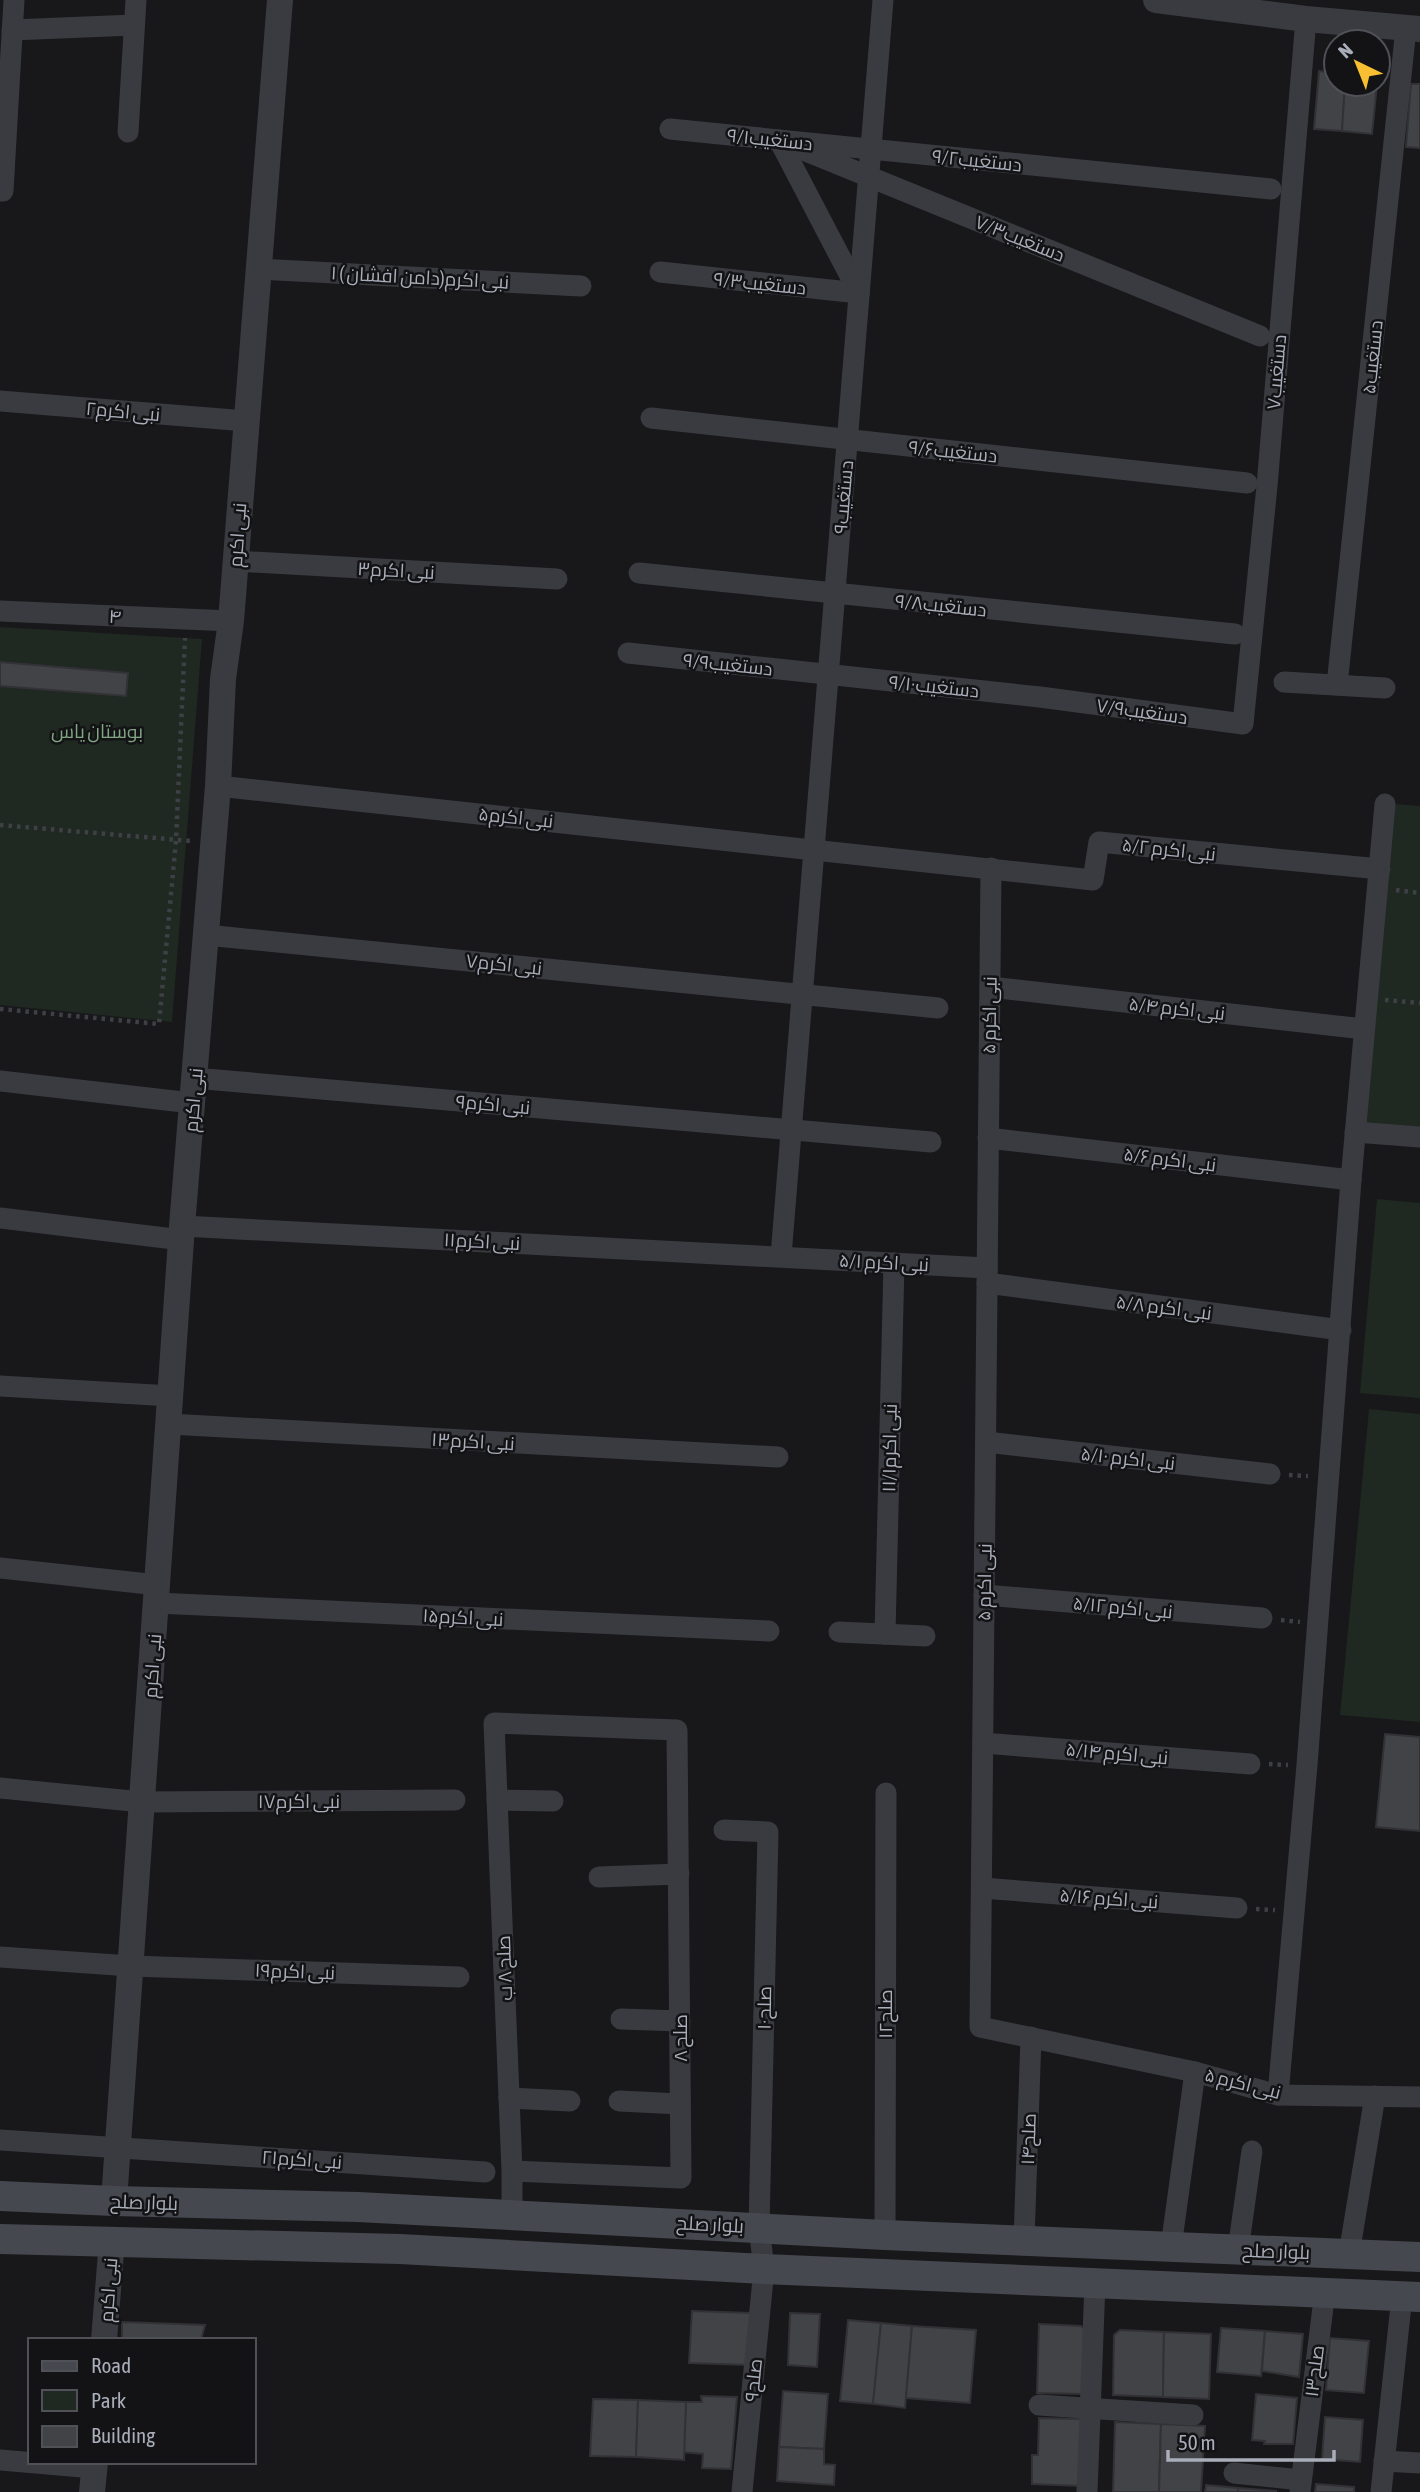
<svg xmlns="http://www.w3.org/2000/svg" width="1420" height="2492" font-family="'Asap Condensed',Cairo,sans-serif">
<style>
.green{fill:#1f2821}
.building{fill:#424347;stroke:#323236;stroke-width:2}
.lines{fill:none;stroke-linecap:round;stroke-linejoin:round}
.path{stroke:#3e4046;stroke-width:4.5;stroke-dasharray:3.5 5;stroke-linecap:butt}
.minor{stroke:#3a3b41;stroke-width:21}
.tertiary{stroke:#3a3b41;stroke-width:26}
.secondary{stroke:#46484f;stroke-width:30}
.labels{text-anchor:middle;stroke-width:5;stroke-linejoin:round;paint-order:stroke}
.street-label{font-size:19px;fill:#a9aeba;stroke:#131315}
.park-label{font-size:19px;fill:#80a684;stroke:#131315}
</style>
<rect width="100%" height="100%" fill="#18181a"/>
<!-- green -->
<g class="green">
<path d="M0,627L202,639L172,1022L0,1005Z"/>
<path d="M1382,803L1420,806V1127L1365,1123Z"/>
<path d="M1377,1199L1420,1203V1398L1360,1393Z"/>
<path d="M1369,1409L1420,1414V1722L1340,1715Z"/>
</g>
<!-- building -->
<g class="building">
<path d="M1319,71L1336,73V84H1345L1342,131L1314,129Z"/>
<path d="M1345,84H1377L1372,134L1342,131Z"/>
<path d="M1411,84H1420V148L1406,147Z"/>
<path d="M0,662L128,673L126,696L0,686Z"/>
<path d="M1385,1734L1420,1737V1831L1376,1827Z"/>
<path d="M692,2311L751,2313L748,2365L689,2363Z"/>
<path d="M790,2313L820,2314L817,2367L788,2365Z"/>
<path d="M848,2320L881,2323L873,2404L840,2401Z"/>
<path d="M122,2322L205,2325L201,2340H122Z"/>
<path d="M881,2323L912,2326L905,2408L873,2404Z"/>
<path d="M1039,2324L1081,2326L1086,2331L1084,2394L1037,2393Z"/>
<path d="M912,2326L976,2330L970,2403L906,2398Z"/>
<path d="M1221,2328L1265,2331L1261,2376L1217,2372Z"/>
<path d="M1120,2330L1164,2332L1163,2397L1113,2395L1114,2335Z"/>
<path d="M1265,2331L1303,2334L1299,2377L1262,2371Z"/>
<path d="M1164,2332L1211,2334L1209,2399L1163,2397Z"/>
<path d="M1330,2338L1369,2341L1364,2393L1326,2390Z"/>
<path d="M783,2391L828,2394L824,2449L779,2447Z"/>
<path d="M1256,2394L1297,2398L1293,2444H1264L1265,2441L1252,2440Z"/>
<path d="M701,2396L737,2397L731,2469L702,2468L703,2454L683,2452L686,2402H702Z"/>
<path d="M593,2399L638,2400L636,2457L590,2456Z"/>
<path d="M638,2400L686,2402L684,2460L636,2457Z"/>
<path d="M1325,2417L1363,2420L1360,2462L1322,2459Z"/>
<path d="M1039,2418L1083,2419L1081,2486L1032,2484V2455H1038Z"/>
<path d="M1115,2422L1161,2424L1159,2492H1113Z"/>
<path d="M1161,2424L1205,2426L1201,2492H1159Z"/>
<path d="M779,2447L824,2449V2464L835,2465L834,2485L777,2481Z"/>
<path d="M1316,2484L1354,2487V2492H1315Z"/>
<path d="M1206,2485L1238,2488V2492H1205Z"/>
<path d="M1238,2488L1277,2491L1238,2492Z"/>
</g>
<g class="lines">
<!-- path -->
<g class="path">
<path d="M0,825L191,841"/>
<path d="M1396,890L1420,893"/>
<path d="M1385,1000L1420,1003"/>
<path d="M0,1009L159,1024L176,840L185,638"/>
<path d="M1289,1475L1308,1476"/>
<path d="M1281,1620L1300,1622"/>
<path d="M1269,1764L1288,1765"/>
<path d="M1256,1909L1275,1910"/>
</g>
<!-- minor -->
<g class="minor">
<path d="M12,30L134,25"/>
<path d="M670,129L1271,189"/>
<path d="M128,132L136,0"/>
<path d="M779,140L859,293"/>
<path d="M801,149L1260,336"/>
<path d="M0,191H3L14,0"/>
<path d="M258,269L581,286"/>
<path d="M660,272L859,293"/>
<path d="M0,401L246,421"/>
<path d="M651,418L1247,483"/>
<path d="M235,561L557,579"/>
<path d="M639,573L1235,634"/>
<path d="M0,611L231,621"/>
<path d="M628,653L1040,697L1243,724L1267,486L1306,19"/>
<path d="M1284,682L1385,688"/>
<path d="M1337,685L1406,28"/>
<path d="M218,786L1093,880L1099,842L1380,869"/>
<path d="M991,868L980,2027L1195,2072L1278,2095L1420,2097"/>
<path d="M206,935L938,1008"/>
<path d="M990,987L1364,1029"/>
<path d="M194,1078L931,1142"/>
<path d="M0,1081L192,1103"/>
<path d="M1355,1132L1420,1137"/>
<path d="M988,1138L1351,1180"/>
<path d="M0,1218L182,1240"/>
<path d="M182,1226L987,1268"/>
<path d="M781,1256L883,0"/>
<path d="M987,1283L1341,1330"/>
<path d="M0,1386L171,1396"/>
<path d="M169,1424L778,1457"/>
<path d="M986,1442L1270,1474"/>
<path d="M0,1568L158,1585"/>
<path d="M984,1595L1262,1618"/>
<path d="M156,1603L769,1631"/>
<path d="M839,1632L925,1636"/>
<path d="M885,1634L894,1263"/>
<path d="M983,1743L1250,1764"/>
<path d="M0,1788L142,1802L455,1800"/>
<path d="M497,1800L553,1801"/>
<path d="M724,1830L768,1832L759,2227L764,2269L742,2492"/>
<path d="M599,1877L679,1874"/>
<path d="M982,1888L1237,1908"/>
<path d="M0,1957L131,1966L459,1977"/>
<path d="M621,2019L680,2021"/>
<path d="M1278,2095L1307,1765L1351,1180L1385,804"/>
<path d="M509,2098L570,2101"/>
<path d="M619,2101L680,2104"/>
<path d="M0,2140L485,2172"/>
<path d="M512,2214V2171L494,1723L677,1730L681,2178L512,2171"/>
<path d="M885,2235L886,1793"/>
<path d="M1024,2240L1031,2037"/>
<path d="M1171,2247L1195,2072"/>
<path d="M1238,2250L1252,2151"/>
<path d="M1349,2254L1375,2096"/>
<path d="M1039,2405L1193,2415"/>
<path d="M0,2460L94,2468"/>
<path d="M1384,2461L1420,2463"/>
<path d="M1234,2473L1301,2480"/>
<path d="M1087,2492L1095,2283"/>
<path d="M1300,2492L1325,2291"/>
<path d="M1381,2492L1402,2296"/>
</g>
<!-- tertiary -->
<g class="tertiary">
<path d="M1156,0L1306,19L1420,29"/>
<path d="M114,2201L182,1226L218,786L223,679L231,621L280,0"/>
<path d="M104,2340L112,2240"/>
<path d="M92,2492L95,2462"/>
</g>
<!-- secondary -->
<g class="secondary">
<path d="M0,2196L114,2201L358,2207L885,2235L1420,2257"/>
<path d="M0,2239L400,2249L764,2269L1420,2297"/>
</g>
</g>
<g class="labels">
<!-- street labels -->
<g class="street-label">
<text transform="translate(770 139) rotate(6)" y="7">دستغیب۹/۱</text>
<text transform="translate(977 160) rotate(6)" y="7">دستغیب۹/۲</text>
<text transform="translate(1020 238) rotate(22)" y="7">دستغیب۷/۳</text>
<text transform="translate(420 277) rotate(3)" y="7">۱ نبی اکرم(دامن افشان )</text>
<text transform="translate(760 283) rotate(6)" y="7">دستغیب۹/۳</text>
<text transform="translate(1372 357) rotate(-84)" y="7">دستغیب۵</text>
<text transform="translate(1276 372) rotate(-85)" y="7">دستغیب۷</text>
<text transform="translate(123 411) rotate(5)" y="7">نبی اکرم۲</text>
<text transform="translate(953 451) rotate(6)" y="7">دستغیب۹/۶</text>
<text transform="translate(843 497) rotate(-85)" y="7">دستغیب۹</text>
<text transform="translate(237 535) rotate(-86)" y="7">نبی اکرم</text>
<text transform="translate(396 570) rotate(3)" y="7">نبی اکرم۳</text>
<text transform="translate(941 605) rotate(6)" y="7">دستغیب۹/۸</text>
<text transform="translate(115 616) rotate(2)" y="7">۴</text>
<text transform="translate(728 664) rotate(6)" y="7">دستغیب۹/۹</text>
<text transform="translate(934 686) rotate(6)" y="7">دستغیب۹/۱۰</text>
<text transform="translate(1142 711) rotate(8)" y="7">دستغیب۷/۹</text>
<text transform="translate(516 817) rotate(6)" y="7">نبی اکرم۵</text>
<text transform="translate(1169 849) rotate(6)" y="7">نبی اکرم ۵/۲</text>
<text transform="translate(504 964) rotate(6)" y="7">نبی اکرم۷</text>
<text transform="translate(1177 1008) rotate(6)" y="7">نبی اکرم ۵/۴</text>
<text transform="translate(989 1015) rotate(-89)" y="7">نبی اکرم ۵</text>
<text transform="translate(193 1100) rotate(-85)" y="7">نبی اکرم</text>
<text transform="translate(493 1104) rotate(5)" y="7">نبی اکرم۹</text>
<text transform="translate(1170 1159) rotate(7)" y="7">نبی اکرم ۵/۶</text>
<text transform="translate(482 1241) rotate(3)" y="7">نبی اکرم۱۱</text>
<text transform="translate(884 1262) rotate(3)" y="7">نبی اکرم ۵/۱</text>
<text transform="translate(1164 1307) rotate(7)" y="7">نبی اکرم ۵/۸</text>
<text transform="translate(473 1441) rotate(3)" y="7">نبی اکرم۱۳</text>
<text transform="translate(889 1448) rotate(-89)" y="7">نبی اکرم۱۱/۱</text>
<text transform="translate(1128 1458) rotate(6)" y="7">نبی اکرم ۵/۱۰</text>
<text transform="translate(984 1582) rotate(-89)" y="7">نبی اکرم ۵</text>
<text transform="translate(1123 1607) rotate(5)" y="7">نبی اکرم ۵/۱۲</text>
<text transform="translate(463 1617) rotate(3)" y="7">نبی اکرم۱۵</text>
<text transform="translate(152 1666) rotate(-86)" y="7">نبی اکرم</text>
<text transform="translate(1117 1753) rotate(5)" y="7">نبی اکرم ۵/۱۴</text>
<text x="299" y="1808">نبی اکرم۱۷</text>
<text transform="translate(1109 1898) rotate(4)" y="7">نبی اکرم ۵/۱۶</text>
<text transform="translate(504 1968) rotate(-92)" y="7">صلح ۸ ب</text>
<text transform="translate(295 1971) rotate(2)" y="7">نبی اکرم۱۹</text>
<text transform="translate(764 2008) rotate(-89)" y="7">صلح۱۰</text>
<text transform="translate(885 2014) rotate(-90)" y="7">صلح۱۲</text>
<text transform="translate(680 2038) rotate(-90)" y="7">۸ صلح</text>
<text transform="translate(1243 2083) rotate(14)" y="7">نبی اکرم ۵</text>
<text transform="translate(1028 2139) rotate(-88)" y="7">صلح۱۴</text>
<text transform="translate(302 2159) rotate(4)" y="7">نبی اکرم۲۱</text>
<text transform="translate(144 2202) rotate(2)" y="7">بلوار صلح</text>
<text transform="translate(710 2224) rotate(3)" y="7">بلوار صلح</text>
<text transform="translate(1276 2251) rotate(2)" y="7">بلوار صلح</text>
<text transform="translate(108 2290) rotate(-86)" y="7">نبی اکرم</text>
<text transform="translate(1314 2371) rotate(-83)" y="7">صلح۱۳</text>
<text transform="translate(753 2380) rotate(-84)" y="7">صلح۹</text>
</g>
<!-- park labels -->
<g class="park-label">
<text x="97" y="738">بوستان یاس</text>
</g>
</g>
<!-- legend -->
<rect x="28" y="2338" width="228" height="126" fill="#131315" stroke="#4f5157" stroke-width="2"/>
<rect x="42" y="2361" width="35" height="10" fill="#46484f" stroke="#4f5157" stroke-width="2"/>
<text x="91" y="2373" font-size="21" fill="#a9aeba">Road</text>
<rect x="42" y="2390" width="35" height="21" fill="#1f2821" stroke="#4f5157" stroke-width="2"/>
<text x="91" y="2408" font-size="21" fill="#a9aeba">Park</text>
<rect x="42" y="2426" width="35" height="21" fill="#424347" stroke="#4f5157" stroke-width="2"/>
<text x="91" y="2443" font-size="21" fill="#a9aeba">Building</text>
<!-- north arrow -->
<g transform="translate(1357 63) rotate(317)"><circle r="33" fill="#131315" stroke="#4f5157" stroke-width="2"/>
<path d="M0-5L12 26L0 18L-12 26Z" fill="#f8bf32"/>
<text y="-10" font-size="19" font-weight="bold" text-anchor="middle" fill="#a9aeba">N</text>
</g>
<!-- scale -->
<path d="M1168 2450v10h166v-10" fill="none" stroke="#a9aeba" stroke-width="3.5"/>
<text x="1178" y="2450" font-size="21" fill="#a9aeba" stroke="#131315" stroke-width="5" paint-order="stroke">50 m</text>
</svg>
